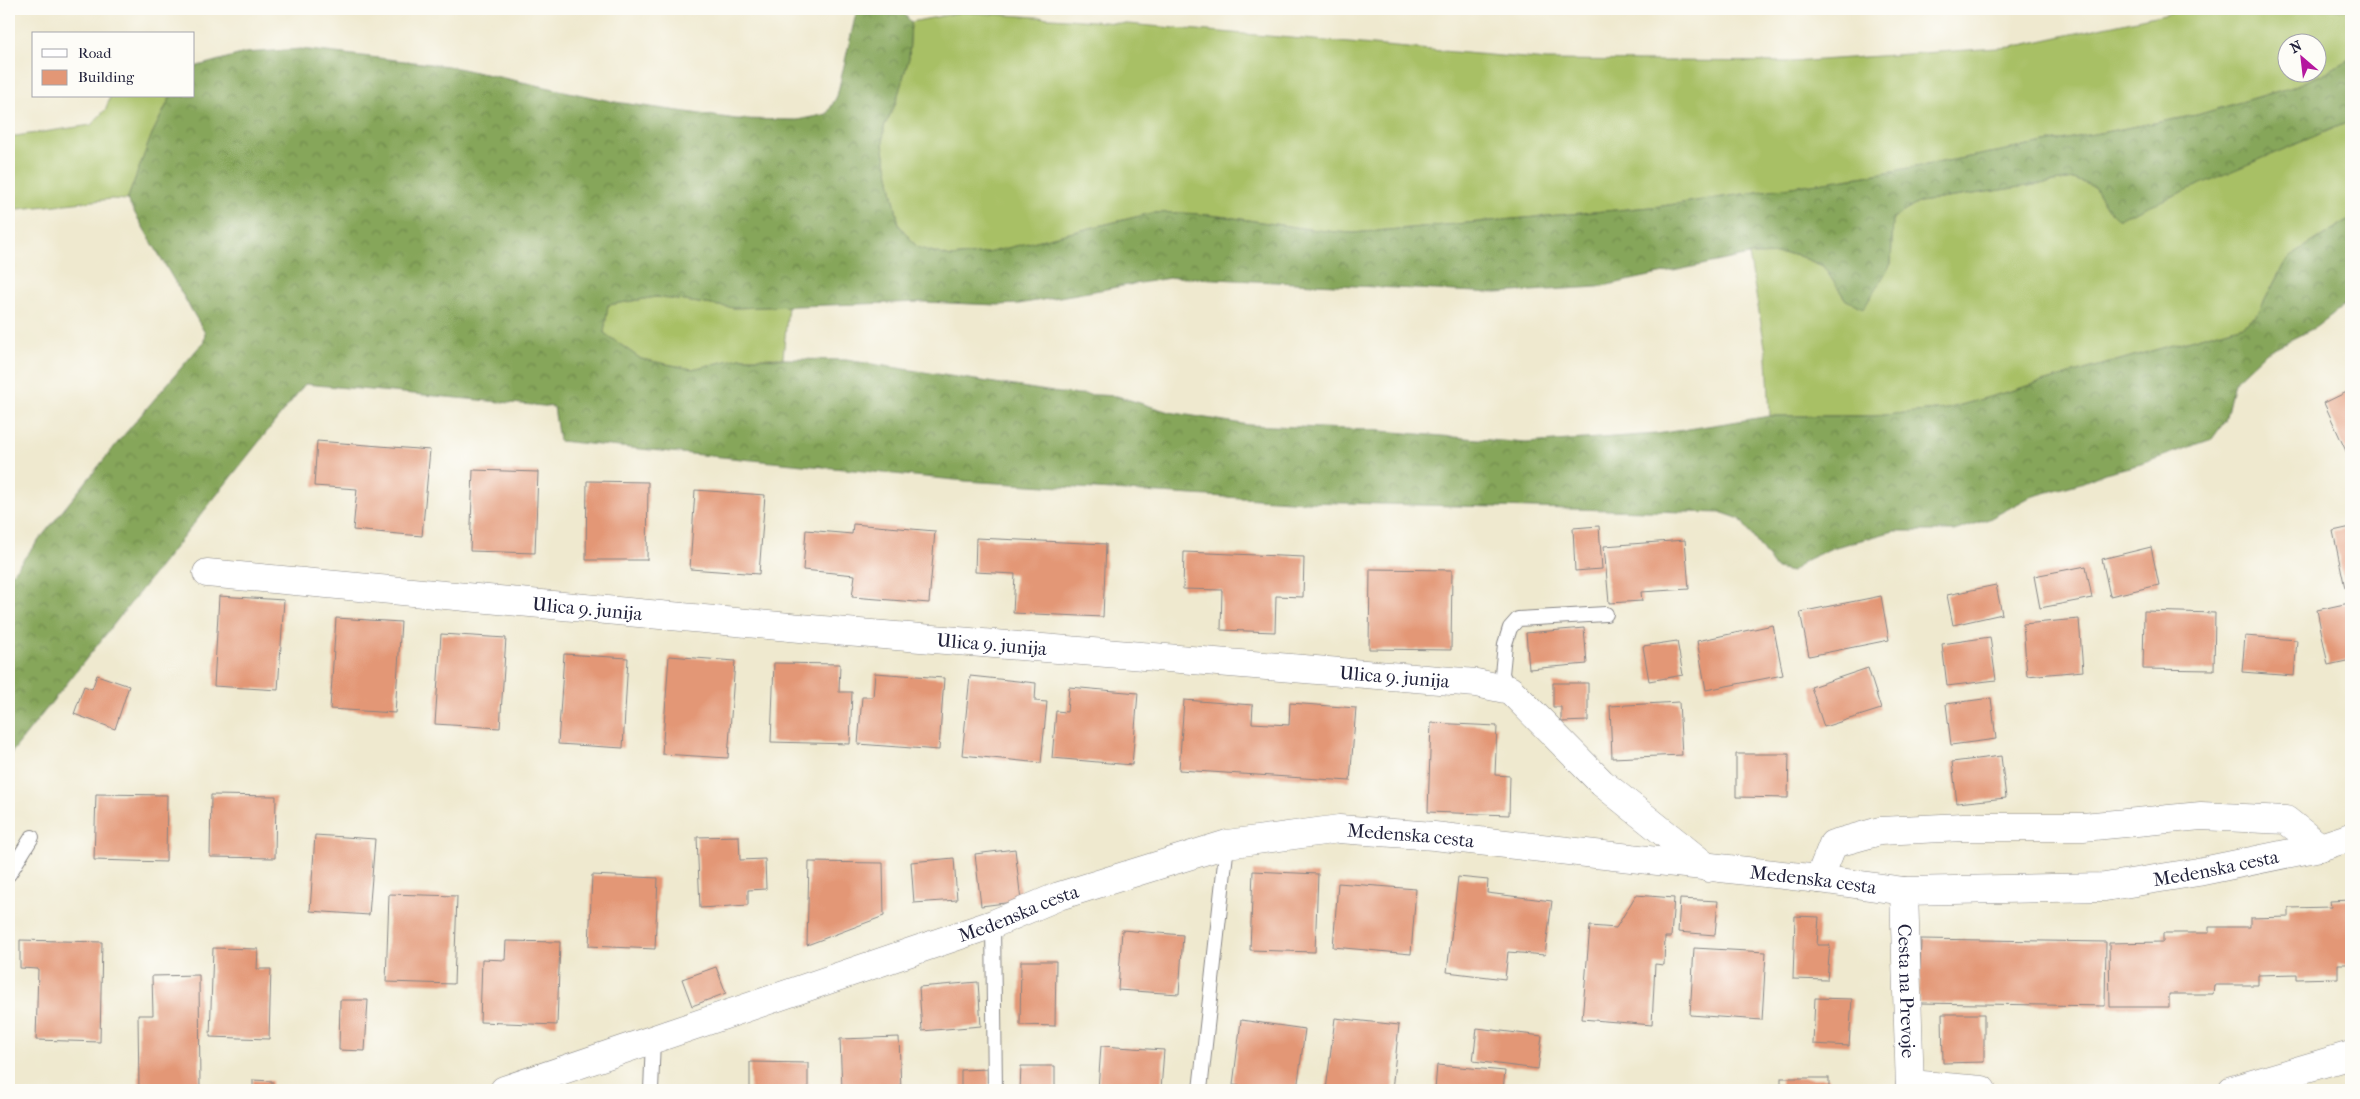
<svg xmlns="http://www.w3.org/2000/svg" width="2360" height="1099" font-family="'IM FELL French Canon',serif">
<style>
.grass{fill:#a8c065;stroke:#657150;fill-rule:evenodd}
.forest{fill:url(#forest-crowns);stroke:#54644a}
.building{fill:#e39776}
.lines{fill:none;stroke-linecap:round;stroke-linejoin:round}
.service-casing{stroke:#888685;stroke-width:16}
.minor-casing{stroke:#888685;stroke-width:29}
.service{stroke:#fff;stroke-width:14}
.minor{stroke:#fff;stroke-width:28}
.labels{text-anchor:middle;stroke-width:4;stroke-linejoin:round;paint-order:stroke}
.street-label{font-size:19px;fill:#22223b;stroke:#fdfcf7}
</style>
<defs>
<pattern id="forest-crowns" width="20" height="18" patternUnits="userSpaceOnUse" patternTransform="scale(1.25)"><rect width="20" height="18" fill="#86a65a"/><path d="M2 6a3 3 0 1 1 6 0M12 15a3 3 0 1 1 6 0" fill="none" stroke="#6d874c"/></pattern>
</defs>
<rect width="100%" height="100%" fill="#fdfcf7"/>
<filter id="ink" filterUnits="userSpaceOnUse"><feTurbulence type="fractalNoise" baseFrequency=".02" numOctaves="2"/><feDisplacementMap in="SourceGraphic" scale="10" xChannelSelector="R" yChannelSelector="G"/><feConvolveMatrix kernelMatrix="1 2 1 2 8 2 1 2 1" color-interpolation-filters="sRGB"/></filter>
<filter id="wash" filterUnits="userSpaceOnUse"><feTurbulence type="fractalNoise" baseFrequency=".0096" numOctaves="4" result="noise"/><feDisplacementMap in="SourceGraphic" scale="20" xChannelSelector="R" yChannelSelector="G"/><feGaussianBlur stdDeviation="1.12" result="paint"/><feColorMatrix in="noise" values="0 0 0 0 0 0 0 0 0 0 0 0 0 0 0 0 0 1.4 0 .05"/><feComposite in="paint" operator="in"/></filter>
<g filter="url(#wash)">
<rect width="100%" height="100%" fill="#efe9cf"/>
<!-- grass -->
<g class="grass">
<path d="M2187,9H2351V58L2325,73L2292,87L2197,115L1866,176L1662,206L1353,233C1286,230 1220,210 1152,213L987,253L951,257L917,247L899,225L883,145L884,127L895,105L909,58L911,22L962,12L1081,20L1547,60L1791,62L2012,47ZM2288,42H2318V72H2288Z"/>
<path d="M110,96H171L152,134L127,200L112,199L9,210V137L91,125L106,109Z"/>
<path d="M2351,121V218L2295,253L2284,264L2257,315L2243,325L1947,409L1874,416H1770L1767,358L1749,255L1794,254L1823,266L1846,300L1891,264L1893,218L1920,202L2074,179L2094,187L2107,208L2118,218Z"/>
<path d="M656,297L734,308L788,306L783,358H740L692,369L641,359L604,333L608,305Z"/>
</g>
<!-- forest -->
<path class="forest" d="M857,9H900L911,22L909,58L895,105L884,127L883,145L899,225L917,247L951,257L987,253L1152,213C1220,210 1286,230 1353,233L1662,206L1866,176L2197,115L2292,87L2325,73L2351,58V121L2118,219L2107,208L2094,187L2074,179L1920,202L1893,218L1891,264L1864,308L1846,300L1823,266L1794,254L1749,255L1598,287L1496,293L1175,277L1019,304L998,305L923,302L734,308L656,297L608,305L604,333L641,359L692,369L740,358L846,360L1060,393L1117,396L1169,412L1249,425L1370,430L1526,443L1657,434L1770,416H1874L1947,409L2243,325L2257,315L2284,264L2295,253L2351,218V300L2316,327L2266,352L2234,382L2225,421L2212,439L2141,464L2105,473L2081,483L2030,497L1989,519L1954,531H1894L1832,548L1804,561L1792,572L1776,569L1740,519L1723,513L1306,502L965,481L559,441L554,407L305,384L9,756V577L123,436L204,341L205,333L127,200L152,134L171,96H194V67L245,53L301,49L448,66L615,102L736,119L797,120L827,114L837,96Z"/>
<g id="blocks">
<!-- building -->
<g class="building">
<path d="M2351,390V462L2324,403Z"/>
<path d="M317,441L430,450L422,536L353,530L357,489L314,486Z"/>
<path d="M473,470L538,472L535,553L470,551Z"/>
<path d="M587,481L648,482L647,560H586Z"/>
<path d="M695,490L765,495L759,574L690,569Z"/>
<path d="M853,524L935,531L929,603L852,597L855,575L803,570L806,530L852,534Z"/>
<path d="M1599,526L1602,569L1575,571L1573,528Z"/>
<path d="M2351,527V587L2345,588L2333,531Z"/>
<path d="M976,538L1106,544L1103,617L1013,613L1015,574L975,572Z"/>
<path d="M1685,540L1689,589L1641,592L1642,601L1609,603L1604,546Z"/>
<path d="M2151,547L2159,585L2110,596L2102,559Z"/>
<path d="M1184,552L1304,557L1303,597L1276,596L1275,632L1221,630L1222,590L1183,589Z"/>
<path d="M2086,566L2092,598L2040,608L2034,576Z"/>
<path d="M1370,569L1452,570L1451,650L1369,649Z"/>
<path d="M1996,585L2002,614L1953,625L1947,595Z"/>
<path d="M219,596L284,600L278,690L214,686Z"/>
<path d="M1881,596L1889,640L1809,656L1800,612Z"/>
<path d="M2349,603L2351,617V660L2328,665L2317,610Z"/>
<path d="M2144,611L2215,613L2214,670L2143,669Z"/>
<path d="M336,618L401,622L395,713L330,709Z"/>
<path d="M2079,619L2083,671L2027,676L2023,624Z"/>
<path d="M1773,625L1783,675L1706,690L1697,641Z"/>
<path d="M1584,628L1587,664L1529,669L1526,633Z"/>
<path d="M441,634L506,638L500,728L435,724Z"/>
<path d="M2245,636L2297,640L2294,676L2242,672Z"/>
<path d="M1990,637L1996,680L1947,686L1942,644Z"/>
<path d="M1677,641L1683,675L1649,681L1643,646Z"/>
<path d="M564,654L628,658L623,748L558,744Z"/>
<path d="M669,656L735,661L728,758L662,754Z"/>
<path d="M774,663L840,664L839,692H852L850,744L771,742Z"/>
<path d="M1868,668L1881,709L1824,727L1811,687Z"/>
<path d="M875,673L944,678L939,750L858,744L862,697H873Z"/>
<path d="M97,675L129,686L115,729L74,714L84,686L92,689Z"/>
<path d="M970,676L1036,683L1035,701L1047,702L1041,763L962,755Z"/>
<path d="M1553,683H1588V721L1561,722V707H1553Z"/>
<path d="M1069,687L1138,693L1132,765L1052,758L1056,711L1067,712Z"/>
<path d="M1991,698L1996,739L1951,745L1946,704Z"/>
<path d="M1184,700L1253,705L1252,723L1289,725L1290,703L1356,708L1350,781L1179,770Z"/>
<path d="M1679,702L1682,755L1612,758L1610,706Z"/>
<path d="M1431,723L1497,726L1495,775L1510,776L1509,815L1428,812Z"/>
<path d="M1736,754H1789L1788,798L1736,797Z"/>
<path d="M2001,756L2006,798L1957,803L1952,762Z"/>
<path d="M96,794L167,795L166,862L94,860Z"/>
<path d="M211,795L276,796L275,858L210,857Z"/>
<path d="M315,835L375,839L369,915L310,911Z"/>
<path d="M739,836L740,860L765,859L766,889L748,890V905L700,908L697,837Z"/>
<path d="M1015,849L1021,901L981,906L975,854Z"/>
<path d="M954,858L957,900L914,903L911,862Z"/>
<path d="M809,862L883,863L884,916L807,945Z"/>
<path d="M1253,871L1318,874L1315,952L1250,950Z"/>
<path d="M592,875L658,878L655,949L589,946Z"/>
<path d="M1458,877L1488,880L1487,893L1552,901L1545,955L1508,952L1505,979L1447,972Z"/>
<path d="M1338,883L1416,889L1411,954L1333,947Z"/>
<path d="M389,894L457,896L454,984L386,982Z"/>
<path d="M1636,895L1674,898L1671,937H1665L1664,965L1655,964L1652,1025L1582,1019L1590,926L1616,928Z"/>
<path d="M1680,899L1718,901L1715,935L1678,932Z"/>
<path d="M2351,900V964H2338V978L2297,979V974L2258,975V985H2214L2213,994H2169V1007H2110L2109,943L2163,942V933H2209V927H2250V918L2289,917V908L2331,907L2330,901Z"/>
<path d="M1795,916L1819,917L1817,945H1830L1827,980L1793,979Z"/>
<path d="M1122,930L1183,935L1179,994L1118,990Z"/>
<path d="M1921,939L2106,942L2105,1006L1919,1003Z"/>
<path d="M20,940L102,942L100,1042L36,1040L38,969L20,968Z"/>
<path d="M506,941L560,942L557,1025L480,1022L482,959L505,960Z"/>
<path d="M213,948L258,949L257,969H271L269,1039L210,1037Z"/>
<path d="M1694,948L1766,952L1762,1020L1690,1015Z"/>
<path d="M1021,961H1056L1055,1026L1020,1025Z"/>
<path d="M716,967L726,993L692,1006L682,979Z"/>
<path d="M199,975L200,1090H139L138,1015H153L152,976Z"/>
<path d="M978,982L981,1026L922,1031L919,987Z"/>
<path d="M1815,998L1852,999L1849,1046L1813,1044Z"/>
<path d="M340,1000H368L365,1051L339,1050Z"/>
<path d="M1942,1014H1984V1062L1943,1063Z"/>
<path d="M1335,1018L1399,1025L1392,1090H1326Z"/>
<path d="M1241,1020L1305,1029L1297,1090H1274L1233,1085Z"/>
<path d="M1477,1028L1542,1036L1538,1069L1473,1061Z"/>
<path d="M899,1037L901,1090H842L840,1039Z"/>
<path d="M1101,1046L1164,1050L1161,1090H1098Z"/>
<path d="M750,1062L808,1063V1090H750Z"/>
<path d="M1437,1065L1505,1071L1503,1090H1435Z"/>
<path d="M1021,1066H1055V1090H1020Z"/>
<path d="M989,1069V1090H961V1070Z"/>
<rect x="1781" y="1078" width="48" height="12"/>
<path d="M253,1080L272,1081V1090H253Z"/>
</g>
</g>
</g>
<g filter="url(#ink)">
<use href="#blocks" fill-opacity="0" stroke="#888685" stroke-width="1"/>
<g class="lines">
<!-- service casing -->
<g class="service-casing">
<g id="service">
<path d="M1509,690L1502,674L1505,644L1510,628L1518,619L1606,614"/>
<path d="M9,874L32,837"/>
<path d="M993,924L995,1090"/>
<path d="M651,1090L653,1040"/>
<path d="M1200,1090L1227,844"/>
</g>
</g>
<!-- minor casing -->
<g class="minor-casing">
<g id="minor">
<path id="s1" d="M207,573L822,630L1476,683L1510,690L1602,783L1708,868"/>
<path d="M1819,879L1833,844L1880,831L1963,827H2083L2201,816L2286,820L2320,847"/>
<path id="s2" d="M1904,891L1910,1090"/>
<path d="M1910,1084L1982,1090"/>
<path id="s3" d="M504,1090L993,924L1059,896L1227,844L1339,829L1434,836L1819,879L1904,891L2105,887L2198,872L2320,847L2351,837"/>
<path d="M2232,1090L2351,1055"/>
</g>
</g>
<!-- service -->
<use href="#service" class="service"/>
<!-- minor -->
<use href="#minor" class="minor"/>
</g>
</g>
<g class="labels">
<!-- street labels -->
<g class="street-label">
<text dy="7" stroke="none"><textPath href="#s1" startOffset="382">Ulica 9. junija</textPath></text>
<text dy="7" stroke="none"><textPath href="#s1" startOffset="788">Ulica 9. junija</textPath></text>
<text dy="7" stroke="none"><textPath href="#s1" startOffset="1192">Ulica 9. junija</textPath></text>
<text dy="7" stroke="none"><textPath href="#s3" startOffset="949">Medenska cesta</textPath></text>
<text dy="7" stroke="none"><textPath href="#s3" startOffset="1759">Medenska cesta</textPath></text>
<text dy="7" stroke="none"><textPath href="#s3" startOffset="1354">Medenska cesta</textPath></text>
<text dy="7" stroke="none"><textPath href="#s3" startOffset="544">Medenska cesta</textPath></text>
<text dy="7" stroke="none"><textPath href="#s2" startOffset="100">Cesta na Prevoje</textPath></text>
</g>
</g>
<!-- margin -->
<rect width="2360" height="1099" fill="none" stroke="#fdfcf7" stroke-width="30"/>
<!-- legend -->
<rect x="32" y="32" width="162" height="65" fill="#fdfcf7" stroke="#a5a5ac"/>
<rect x="42" y="49" width="25" height="8" fill="#ffffff" stroke="#a5a5ac"/>
<text x="78" y="58" font-size="15" fill="#22223b">Road</text>
<rect x="42" y="70" width="25" height="15" fill="#e39776" stroke="#a5a5ac"/>
<text x="78" y="82" font-size="15" fill="#22223b">Building</text>
<!-- north arrow -->
<g transform="translate(2302 58) rotate(332)"><circle r="24" fill="#fdfcf7" stroke="#a5a5ac"/>
<path d="M0-4L9 19L0 12L-9 19Z" fill="#b5179e"/>
<text y="-8" font-size="14" font-weight="bold" text-anchor="middle" fill="#22223b">N</text>
</g>
</svg>
